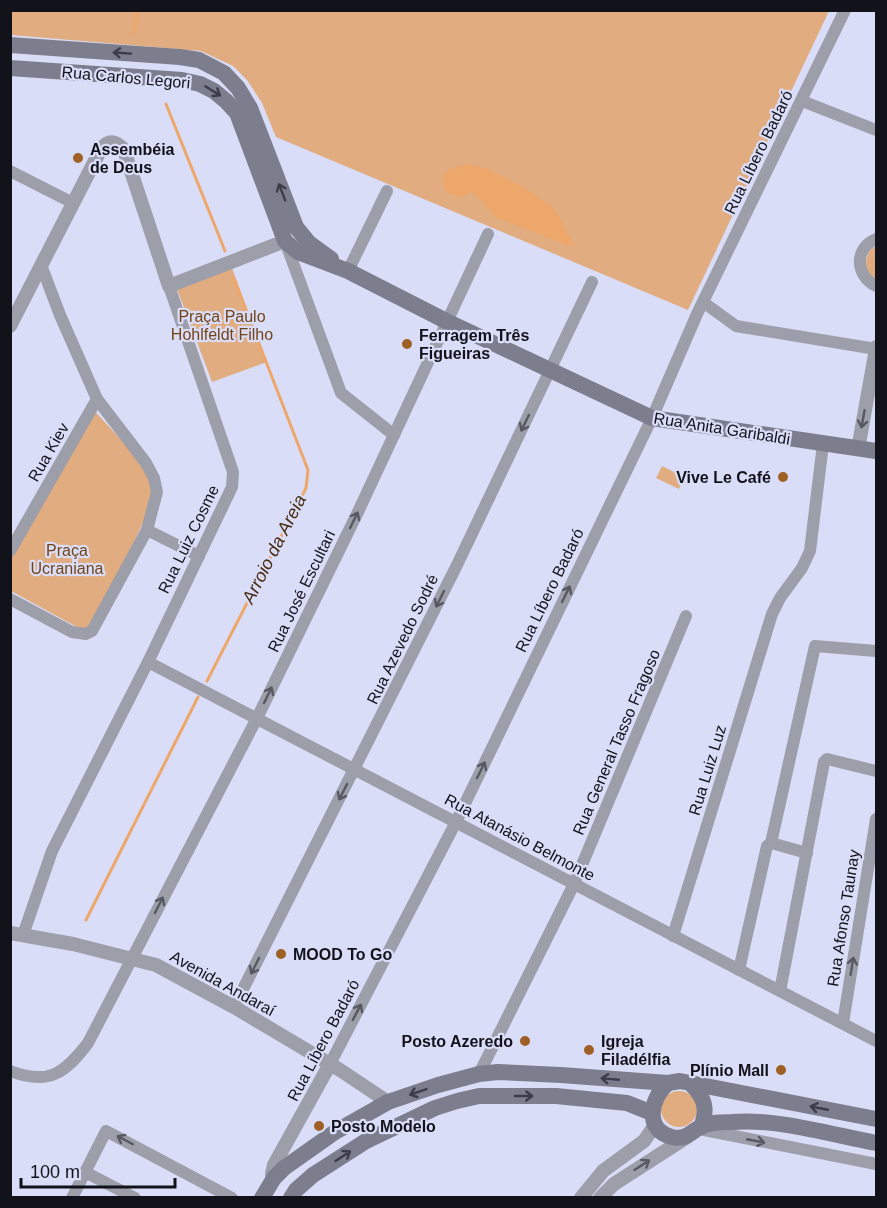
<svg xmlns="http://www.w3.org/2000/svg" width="887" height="1208" font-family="Arial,sans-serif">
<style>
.green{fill:#e1ac80}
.water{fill:#eda76b}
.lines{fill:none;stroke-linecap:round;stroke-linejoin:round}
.stream{stroke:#eda76b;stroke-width:3}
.minor{stroke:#9c9ea9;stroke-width:12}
.tertiary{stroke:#9c9ea9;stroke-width:14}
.secondary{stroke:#7c7e8e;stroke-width:16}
.oneway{stroke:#3c3d49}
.oneway2{stroke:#575862}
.poi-dot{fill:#9e6025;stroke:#daddf7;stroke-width:2}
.labels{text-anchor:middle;stroke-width:4.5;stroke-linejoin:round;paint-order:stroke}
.street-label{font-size:16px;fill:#12121b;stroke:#daddf7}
.poi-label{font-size:16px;font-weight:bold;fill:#12121b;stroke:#daddf7;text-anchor:start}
.park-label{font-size:16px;fill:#734418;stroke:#daddf7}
.water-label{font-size:18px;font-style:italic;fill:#472b11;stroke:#daddf7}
</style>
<rect width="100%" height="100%" fill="#daddf7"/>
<!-- green -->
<g class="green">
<path d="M10,11H829L688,310L276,137L262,103L247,80L233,66L201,51L11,35Z"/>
<path d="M876,246V281L866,271C866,260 865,252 876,246Z"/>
<path d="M232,268L267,362L212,382L177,289Z"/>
<path d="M93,409C110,429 149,465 152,490C156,510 98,609 86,632L11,591V557Z"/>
<path d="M662,466L684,477L679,489L656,478Z"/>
<circle cx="679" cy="1109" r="18"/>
</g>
<!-- water -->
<path class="water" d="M467,164L488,169L528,190L554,208L572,241L573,246L567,245L495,217L479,198L472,192L460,197L447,193L443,184V176L449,169Z"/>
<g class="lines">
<!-- stream -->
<g class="stream">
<path d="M133,34L138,10"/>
<path d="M166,104L225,251"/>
<path d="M207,681L306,488L308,470L234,279"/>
<path d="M86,920L198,697"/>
</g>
<!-- minor -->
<g class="minor">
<path d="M802,101L876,130"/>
<path d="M10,171L73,203"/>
<path d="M876,239C853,249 856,276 876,286"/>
<path d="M286,244L341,393L394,435"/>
<path d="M348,271L387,191"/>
<path d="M703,302L736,326L876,349V346"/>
<path d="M147,530L199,556"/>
<path d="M10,551L97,399"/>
<path d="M10,599L72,632L86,634L92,631L147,530L157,492L154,478L146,463L97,399L60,315L41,265"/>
<path d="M148,662L876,1041"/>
<path d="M771,843L815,646L876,651"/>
<path d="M23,935L52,851L148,662L232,487L233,472L169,286"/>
<path d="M673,936L772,614L780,598L802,568L810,551L823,444"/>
<path d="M739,970L767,846L771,843L807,853"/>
<path d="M780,991L824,762L827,759L876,771"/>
<path d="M234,1007L457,565L592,282"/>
<path d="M843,1023L876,819"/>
<path d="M330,1064L456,822L652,418L697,314L845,10"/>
<path d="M10,1071C49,1086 65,1073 88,1043L257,718L357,514L488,234"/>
<path d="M479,1074L574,884L686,616"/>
<path d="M699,1129L876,1164"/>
<path d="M85,1172L135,1198"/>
<path d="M72,1198L106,1131L232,1198"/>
</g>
<!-- tertiary -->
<g class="tertiary">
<path d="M10,326L101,149C109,139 117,141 124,150L169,286L285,241"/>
<path d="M858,449L876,349"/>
<path d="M10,933L73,944L156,965L234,1007L340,1070L388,1102"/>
<path d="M274,1178L272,1174L274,1165L330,1064"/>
<path d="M581,1198L603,1171L644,1141L655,1125"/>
<path d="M600,1198L614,1184L687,1137"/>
</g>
<!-- secondary -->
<g class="secondary">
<path d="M10,45L180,57L199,60L224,73L238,88L250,108L296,227L309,243L331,259"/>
<path d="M10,68L182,80L200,84L214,91L226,101L237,113L285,241L298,252L348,271L448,322L652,418L876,451"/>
<path d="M668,1083C651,1097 643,1130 672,1137C686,1140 690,1133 700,1127C707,1123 723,1122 732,1122C776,1118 833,1135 876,1143"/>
<path d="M692,1085C705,1098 708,1110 701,1127"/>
<path d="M262,1198L274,1178L284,1168L335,1132L388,1102L438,1085L479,1074L498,1072L561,1075L668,1083L680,1081L876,1119"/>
<path d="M291,1198L296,1190L313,1175L366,1141L435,1108L457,1101L479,1096H556L627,1103L652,1113"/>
</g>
</g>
<!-- one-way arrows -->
<defs><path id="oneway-shaft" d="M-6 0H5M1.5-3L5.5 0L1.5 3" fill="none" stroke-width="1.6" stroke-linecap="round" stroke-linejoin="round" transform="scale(1.5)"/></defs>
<g class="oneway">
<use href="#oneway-shaft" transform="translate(122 53) rotate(-176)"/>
<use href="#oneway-shaft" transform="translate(213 91) rotate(32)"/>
<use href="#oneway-shaft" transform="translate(282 192) rotate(-111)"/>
<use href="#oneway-shaft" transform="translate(610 1079) rotate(-175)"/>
<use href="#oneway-shaft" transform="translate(418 1092) rotate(161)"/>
<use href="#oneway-shaft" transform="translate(524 1096)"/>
<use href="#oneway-shaft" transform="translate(819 1108) rotate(-169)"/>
<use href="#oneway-shaft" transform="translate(343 1156) rotate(-33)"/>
</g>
<g class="oneway2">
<use href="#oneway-shaft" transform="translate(863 419) rotate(100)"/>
<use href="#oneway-shaft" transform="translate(525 423) rotate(116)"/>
<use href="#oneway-shaft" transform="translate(354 520) rotate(-64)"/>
<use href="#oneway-shaft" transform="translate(566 594) rotate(-64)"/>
<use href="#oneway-shaft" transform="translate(440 599) rotate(116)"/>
<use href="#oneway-shaft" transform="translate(268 695) rotate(-64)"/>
<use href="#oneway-shaft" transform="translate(481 770) rotate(-64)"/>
<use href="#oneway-shaft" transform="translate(343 792) rotate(117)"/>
<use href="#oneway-shaft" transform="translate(159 905) rotate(-63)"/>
<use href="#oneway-shaft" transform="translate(255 966) rotate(117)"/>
<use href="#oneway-shaft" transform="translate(852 966) rotate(-81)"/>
<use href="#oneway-shaft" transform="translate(357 1012) rotate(-62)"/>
<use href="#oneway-shaft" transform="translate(125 1140) rotate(-152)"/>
<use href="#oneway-shaft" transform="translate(756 1141) rotate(11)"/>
<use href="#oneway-shaft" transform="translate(642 1165) rotate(-33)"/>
</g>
<!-- markers -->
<g class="poi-dot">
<circle cx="78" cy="158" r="6"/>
<circle cx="407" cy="344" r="6"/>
<circle cx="783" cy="477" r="6"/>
<circle cx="281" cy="954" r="6"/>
<circle cx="525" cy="1041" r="6"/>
<circle cx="589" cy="1050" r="6"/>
<circle cx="781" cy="1070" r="6"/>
<circle cx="319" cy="1126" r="6"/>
</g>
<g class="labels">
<!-- street labels -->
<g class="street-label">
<text transform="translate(126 77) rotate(5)" y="6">Rua Carlos Legori</text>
<text transform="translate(758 152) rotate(-64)" y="6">Rua Líbero Badaró</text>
<text transform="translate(722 428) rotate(9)" y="6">Rua Anita Garibaldi</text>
<text transform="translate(48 452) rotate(-60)" y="6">Rua Kiev</text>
<text transform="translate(188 539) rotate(-64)" y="6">Rua Luiz Cosme</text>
<text transform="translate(549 590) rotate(-64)" y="6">Rua Líbero Badaró</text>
<text transform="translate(301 591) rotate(-64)" y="6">Rua José Escultari</text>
<text transform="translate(402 639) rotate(-64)" y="6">Rua Azevedo Sodré</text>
<text transform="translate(616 742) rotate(-67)" y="6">Rua General Tasso Fragoso</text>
<text transform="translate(707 770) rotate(-73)" y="6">Rua Luiz Luz</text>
<text transform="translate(520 837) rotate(28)" y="6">Rua Atanásio Belmonte</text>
<text transform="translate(843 918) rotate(-81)" y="6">Rua Afonso Taunay</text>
<text transform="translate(223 983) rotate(29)" y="6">Avenida Andaraí</text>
<text transform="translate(323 1040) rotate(-62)" y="6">Rua Líbero Badaró</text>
</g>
<!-- poi labels -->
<g class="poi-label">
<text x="90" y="155">Assembéia<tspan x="90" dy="18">de Deus</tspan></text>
<text x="419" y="341">Ferragem Três<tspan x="419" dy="18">Figueiras</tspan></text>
<text x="771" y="483" text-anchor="end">Vive Le Café</text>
<text x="293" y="960">MOOD To Go</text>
<text x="513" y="1047" text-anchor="end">Posto Azeredo</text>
<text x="601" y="1047">Igreja<tspan x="601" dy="18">Filadélfia</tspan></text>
<text x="769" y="1076" text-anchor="end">Plínio Mall</text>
<text x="331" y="1132">Posto Modelo</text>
</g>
<!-- park labels -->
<g class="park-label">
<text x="222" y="322">Praça Paulo<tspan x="222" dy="18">Hohlfeldt Filho</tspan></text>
<text x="67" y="556">Praça<tspan x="67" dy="18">Ucraniana</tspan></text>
</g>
<!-- water labels -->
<g class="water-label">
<text transform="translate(274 549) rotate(-63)" y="6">Arroio da Areia</text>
</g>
</g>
<!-- border -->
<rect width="887" height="1208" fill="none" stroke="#12121b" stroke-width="24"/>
<!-- scale -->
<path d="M21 1178v9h154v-9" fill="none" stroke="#12121b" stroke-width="3"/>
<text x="30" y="1178" font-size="18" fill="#12121b" stroke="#daddf7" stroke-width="4.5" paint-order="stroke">100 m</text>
</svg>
